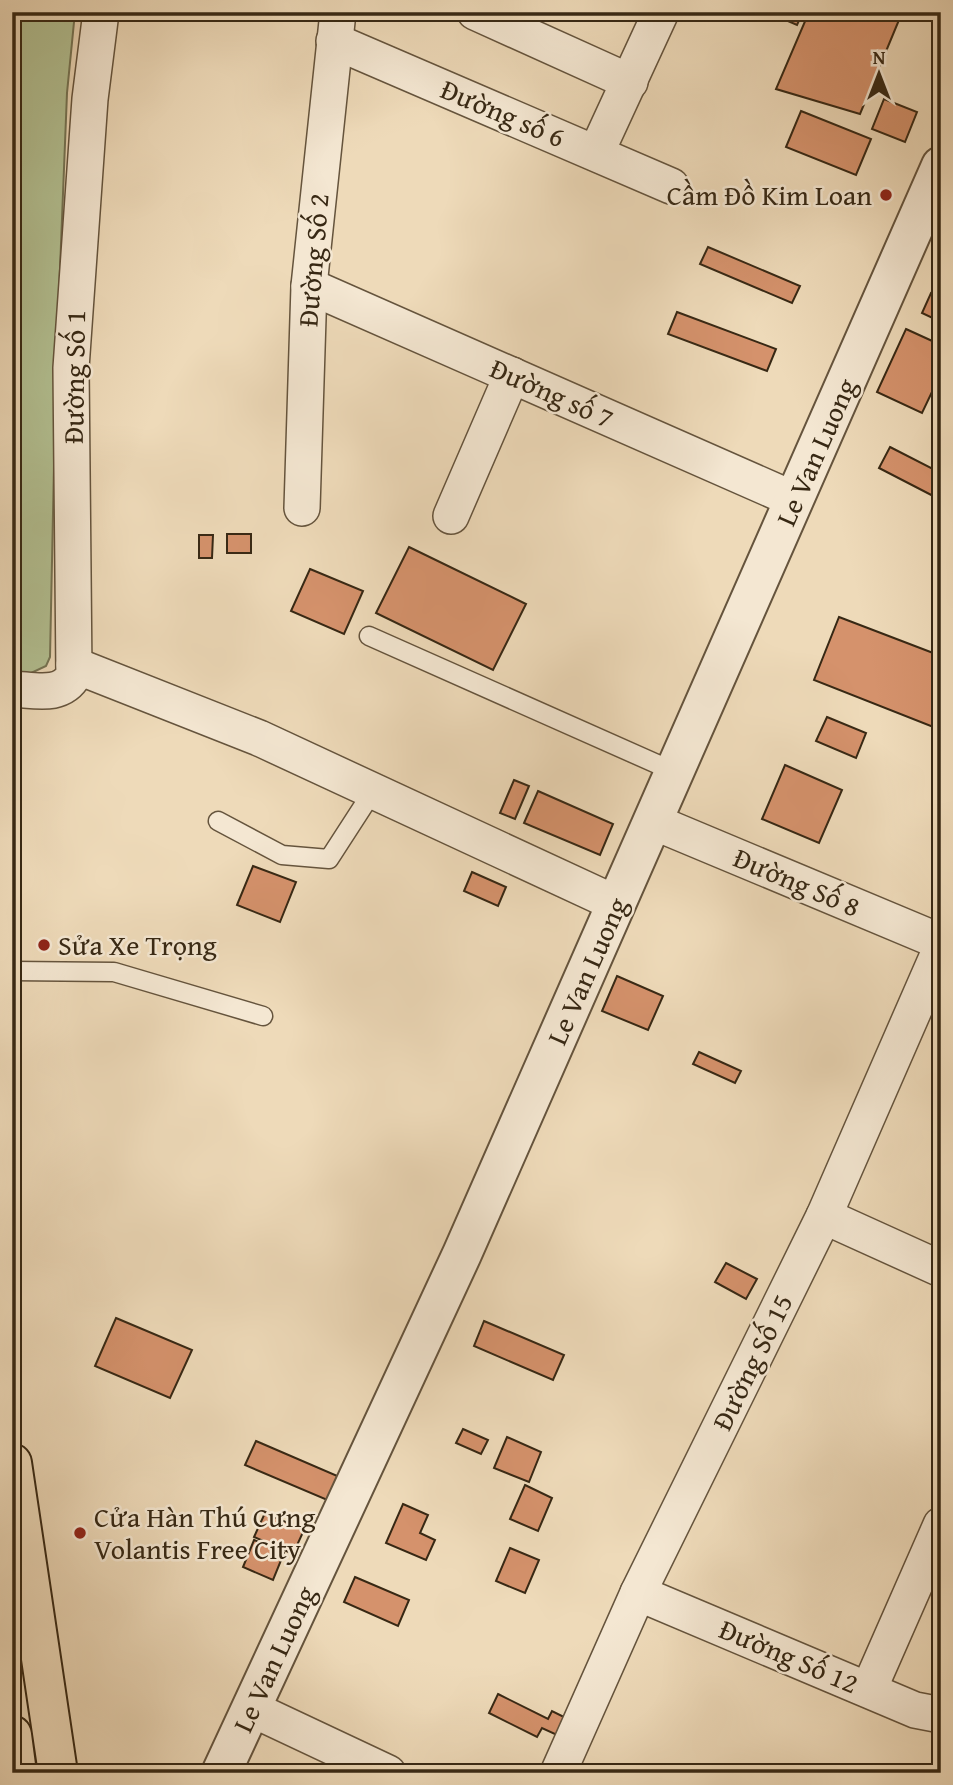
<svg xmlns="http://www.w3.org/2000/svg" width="953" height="1785" font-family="'Gentium Book Plus',serif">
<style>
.park{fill:#b3c193;stroke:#757454;stroke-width:2}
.building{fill:#d5926c;stroke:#372814;stroke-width:2}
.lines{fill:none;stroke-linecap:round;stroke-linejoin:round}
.service-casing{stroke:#65543d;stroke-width:21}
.minor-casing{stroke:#65543d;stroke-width:38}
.tertiary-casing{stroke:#65543d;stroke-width:42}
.primary-casing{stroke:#372814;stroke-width:42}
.service{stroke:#f4e7d2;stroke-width:18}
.minor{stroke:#f4e7d2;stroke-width:35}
.tertiary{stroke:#f4e7d2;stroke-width:38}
.primary{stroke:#eedab9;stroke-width:38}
.poi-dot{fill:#8f2418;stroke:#f4e7d2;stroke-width:2.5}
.labels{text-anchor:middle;stroke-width:5;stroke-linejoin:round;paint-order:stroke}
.street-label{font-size:28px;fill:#372814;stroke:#f4e7d2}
.poi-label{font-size:28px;fill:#372814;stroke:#f4e7d2;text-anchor:start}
</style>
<rect width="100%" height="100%" fill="#eedab9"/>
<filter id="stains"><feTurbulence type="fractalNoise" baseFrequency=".00286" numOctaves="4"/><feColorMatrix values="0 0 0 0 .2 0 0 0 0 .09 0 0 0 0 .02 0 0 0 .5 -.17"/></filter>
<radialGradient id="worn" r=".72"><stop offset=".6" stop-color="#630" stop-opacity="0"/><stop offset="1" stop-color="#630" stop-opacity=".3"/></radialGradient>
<!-- park -->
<path class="park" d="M12,12H75L67,93L56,370L50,657L46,666L29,674L12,673Z"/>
<!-- building -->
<g class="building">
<path d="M767,12H803L797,25Z"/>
<path d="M809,12H880L899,20L860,114L776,89Z"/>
<path d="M884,99L917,112L905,142L872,129Z"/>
<path d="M801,111L871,139L856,175L786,147Z"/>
<path d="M708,247L800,286L792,303L700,264Z"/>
<path d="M931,293L941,297V322L922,313Z"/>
<path d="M677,312L776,349L767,371L668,334Z"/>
<path d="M906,329L941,345V373L922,413L877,392Z"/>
<path d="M890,447L941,473V500L879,468Z"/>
<rect x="227" y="534" width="24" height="19"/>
<path d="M199,535H213L212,558H199Z"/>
<path d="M409,547L526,604L493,670L376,613Z"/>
<path d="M310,569L363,591L344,634L291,611Z"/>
<path d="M839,617L941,656V730L814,680Z"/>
<path d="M827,717L866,733L856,758L816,741Z"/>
<path d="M785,765L842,790L819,843L762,819Z"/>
<path d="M514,780L529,786L515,819L500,813Z"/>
<path d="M538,791L613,824L600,855L524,823Z"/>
<path d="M253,866L296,882L280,922L237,905Z"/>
<path d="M472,872L506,887L498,906L464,891Z"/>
<path d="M617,976L663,996L648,1030L602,1011Z"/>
<path d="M699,1052L741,1071L735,1083L693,1064Z"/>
<path d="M726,1263L757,1279L746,1299L715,1282Z"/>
<path d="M116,1318L192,1350L170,1398L95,1366Z"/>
<path d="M484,1321L564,1355L553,1380L474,1346Z"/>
<path d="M463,1429L488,1440L481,1454L456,1443Z"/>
<path d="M507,1437L541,1452L529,1482L494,1468Z"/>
<path d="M256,1441L342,1478L332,1502L245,1465Z"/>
<path d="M525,1485L552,1498L538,1531L510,1519Z"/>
<path d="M403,1504L428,1515L420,1533L435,1540L426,1560L386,1543Z"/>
<path d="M265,1513L304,1530L293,1554L254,1537Z"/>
<path d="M254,1540L284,1553L273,1580L243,1567Z"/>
<path d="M510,1548L539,1560L525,1593L496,1581Z"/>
<path d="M355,1577L409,1600L398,1626L344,1602Z"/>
<path d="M498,1694L548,1719L552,1711L566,1718L557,1735L542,1728L537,1737L489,1713Z"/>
</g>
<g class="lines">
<!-- service casing -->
<g class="service-casing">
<g id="service">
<path d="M369,636L675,772"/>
<path d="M218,821L282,855L329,859L373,791"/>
<path d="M12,971L114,972L263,1016"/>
</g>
</g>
<!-- minor casing -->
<g class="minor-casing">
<g id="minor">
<path d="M475,12L630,82"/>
<path d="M334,41L671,186"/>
<path d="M596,153L661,12"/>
<path d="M309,286L795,500"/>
<path d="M302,508L309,286L338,12"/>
<path d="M451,516L512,375"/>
<path d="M74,665L259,738L617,904"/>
<path d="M12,689C35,690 61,698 74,675L71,368L90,99L101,12"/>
<path d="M654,822L941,942"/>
<path d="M824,1216L941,1269"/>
<path d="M638,1593L915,1710L941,1715"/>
<path d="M869,1689L941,1525"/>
<path d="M252,1709L388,1773"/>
<path d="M558,1773L638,1593L824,1216L941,948"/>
</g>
</g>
<!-- tertiary casing -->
<g class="tertiary-casing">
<path id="tertiary" d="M221,1773L462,1254L941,166"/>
</g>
<!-- primary casing -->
<g class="primary-casing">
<g id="primary">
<path d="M12,1463L58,1773"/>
<path d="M12,1735L17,1773"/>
</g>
</g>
<!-- service -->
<use href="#service" class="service"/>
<!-- minor -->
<use href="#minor" class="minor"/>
<!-- tertiary -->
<use href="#tertiary" class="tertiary"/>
<!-- primary -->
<use href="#primary" class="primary"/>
</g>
<!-- markers -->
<g class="poi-dot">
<circle cx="886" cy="195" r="7"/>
<circle cx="44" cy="945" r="7"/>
<circle cx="80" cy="1533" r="7"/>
</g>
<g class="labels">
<!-- street labels -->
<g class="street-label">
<text transform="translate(503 113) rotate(23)" y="10">Đường số 6</text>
<text transform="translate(313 260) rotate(-85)" y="10">Đường Số 2</text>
<text transform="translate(74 377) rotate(-89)" y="10">Đường Số 1</text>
<text transform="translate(552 393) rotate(24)" y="10">Đường số 7</text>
<text transform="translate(816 452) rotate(-66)" y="10">Le Van Luong</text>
<text transform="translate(797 882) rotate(23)" y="10">Đường Số 8</text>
<text transform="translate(587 971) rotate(-66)" y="10">Le Van Luong</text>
<text transform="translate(752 1362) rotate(-64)" y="10">Đường Số 15</text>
<text transform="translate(789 1656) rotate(23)" y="10">Đường Số 12</text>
<text transform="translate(274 1659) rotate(-65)" y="10">Le Van Luong</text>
</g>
<!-- poi labels -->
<g class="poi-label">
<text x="872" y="205" text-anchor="end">Cầm Đồ Kim Loan</text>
<text x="58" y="955">Sửa Xe Trọng</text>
<text x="94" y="1527">Cửa Hàn Thú Cưng<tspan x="94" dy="32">Volantis Free City</tspan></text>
</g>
</g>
<!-- margin -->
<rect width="953" height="1785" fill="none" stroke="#eedab9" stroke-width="42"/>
<rect x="14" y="14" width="925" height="1757" fill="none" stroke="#372814" stroke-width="3.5"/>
<rect x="21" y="21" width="911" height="1743" fill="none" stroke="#372814" stroke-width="2"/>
<!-- north arrow -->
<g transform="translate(879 74)" stroke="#f4e7d2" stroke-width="5" paint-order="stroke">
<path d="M0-5L12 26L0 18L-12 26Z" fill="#372814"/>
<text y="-10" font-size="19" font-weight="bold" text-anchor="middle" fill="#372814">N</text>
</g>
<rect width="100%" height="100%" filter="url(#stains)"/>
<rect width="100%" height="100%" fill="url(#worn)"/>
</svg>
